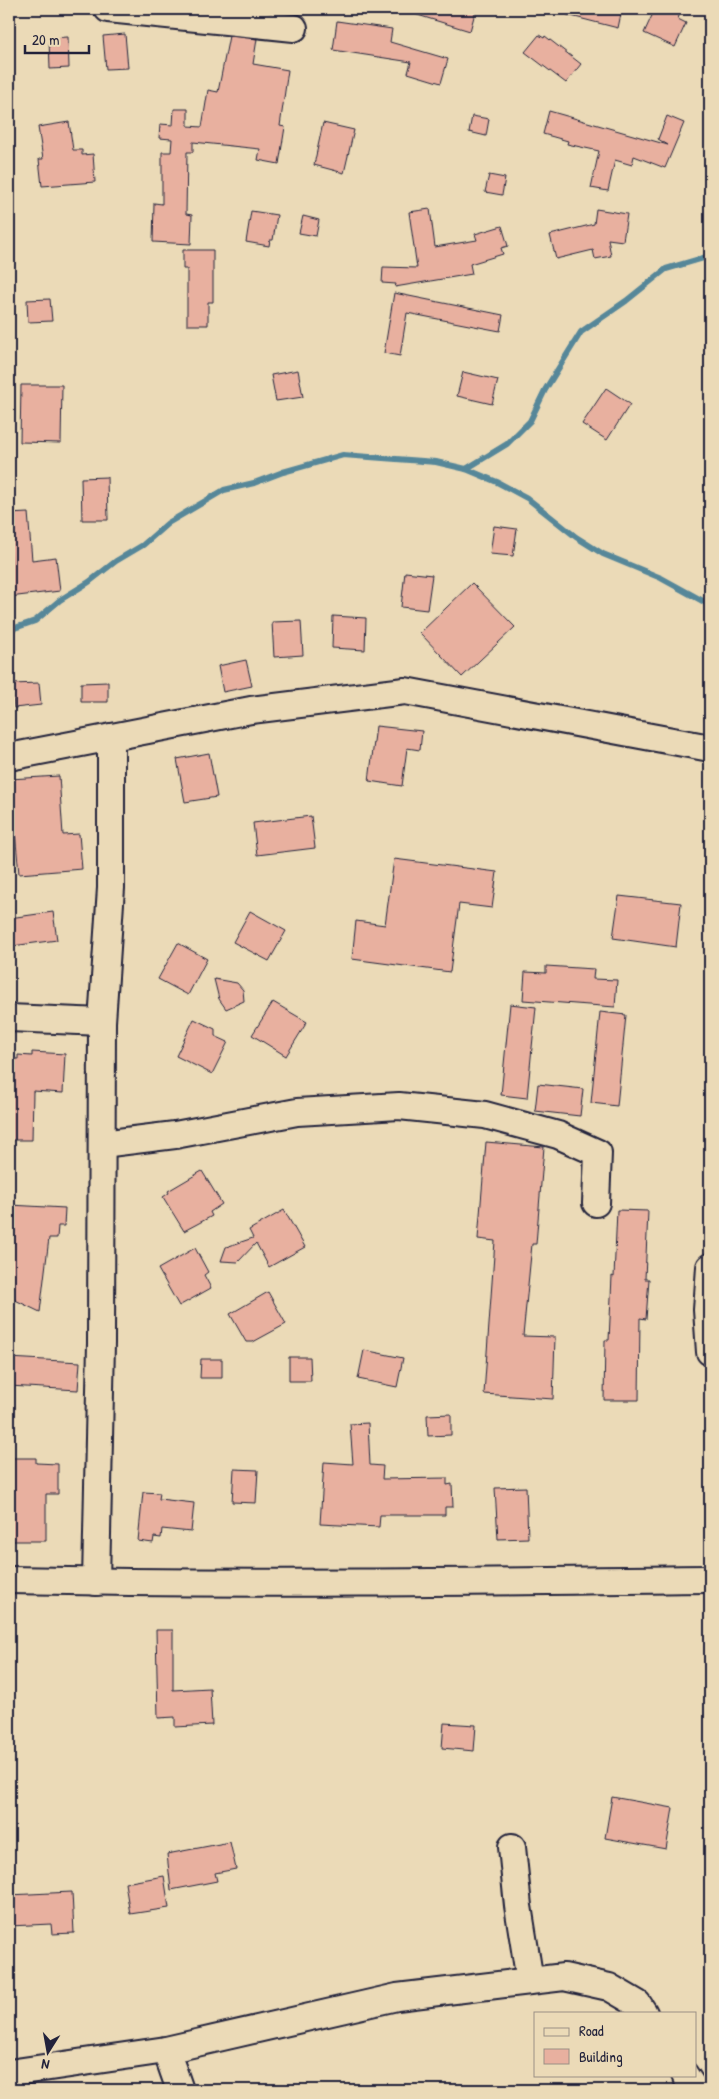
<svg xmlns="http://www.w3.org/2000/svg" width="719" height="2099" font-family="'Patrick Hand',sans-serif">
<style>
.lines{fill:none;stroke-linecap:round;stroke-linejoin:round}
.stream{stroke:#578799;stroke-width:6}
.building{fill:#e8b09f;stroke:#22223b}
.minor-casing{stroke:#22223b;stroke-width:30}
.minor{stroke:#ebdab7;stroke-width:26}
</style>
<rect width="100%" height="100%" fill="#ebdab7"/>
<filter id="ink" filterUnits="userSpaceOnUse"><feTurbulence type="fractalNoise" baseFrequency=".02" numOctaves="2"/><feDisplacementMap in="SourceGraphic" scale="10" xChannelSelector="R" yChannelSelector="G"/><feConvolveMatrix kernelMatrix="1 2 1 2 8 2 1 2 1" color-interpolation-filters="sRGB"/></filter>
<g filter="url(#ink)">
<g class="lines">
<!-- stream -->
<g class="stream">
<path d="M466,469L507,444L530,421L545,390L581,332L626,301L666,269L710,256"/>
<path d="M9,630L35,621L60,600L89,582L116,561L143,545L168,523L224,490L254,483L283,472L343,455L436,462L466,469L497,482L527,498L576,537L603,554L661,578L710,605"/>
</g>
</g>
<!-- building -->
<g class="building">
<path d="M412,9H476L470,31L411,13Z"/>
<path d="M568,9H622L618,28L567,15Z"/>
<path d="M655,9H681L678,19L686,23L675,47L644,33Z"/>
<path d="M337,21L392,29L390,42L448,59L441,83L408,73L411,62L333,50Z"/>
<path d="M125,34L128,68L106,69L103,36Z"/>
<path d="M539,35L544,38L545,36L581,64L566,83L525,52Z"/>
<path d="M229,36L257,39L253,64L288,70L280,126L285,127L279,164L258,160L260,149L193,142V152H187L186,214L192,215L191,244L153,242L154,203L162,204V152H171L172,139L159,138L160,124L173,125L174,109H188V126L202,127L208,90L218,92Z"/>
<path d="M68,37L69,68L50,69L49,38Z"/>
<path d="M549,111L668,145L658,139L667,116L684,123L665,168L634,156L632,165L615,160L608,191L591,188L599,151L567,144L568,141L543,134Z"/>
<path d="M472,116L489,119L486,136L469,132Z"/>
<path d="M69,122L73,150H82V155L93,154L95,182L42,186L39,159H43L38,127Z"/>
<path d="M323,123L354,130L344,173L314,165Z"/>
<path d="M489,175L505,178L502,195L485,192Z"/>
<path d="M430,209L435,247L477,240L475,234L502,226L508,246L501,248L503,254L470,264L472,274L395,287L396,284L382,283L383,267L417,268L409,212Z"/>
<path d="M596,209L627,214L623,241L608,239L611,256L595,259L593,250L556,259L550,235L594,224Z"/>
<path d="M251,211L277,215L273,240H270L269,246L246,242Z"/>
<path d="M303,216L319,220L316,236L299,233Z"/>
<path d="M183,250H213V302H208V325H187V269H183Z"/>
<path d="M394,293L503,315L500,331L407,313L400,356L384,353Z"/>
<path d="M50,299L52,321L28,322L27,300Z"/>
<path d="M298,370L303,397L276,401L271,375Z"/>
<path d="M463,372L498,380L492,404L457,396Z"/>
<path d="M21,385H62L61,443L20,442Z"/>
<path d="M606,388L630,404L607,440L582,424Z"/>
<path d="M107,477L108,520H82L81,478Z"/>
<path d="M28,513L32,560L56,557L60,591L9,597V563H11L9,514Z"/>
<path d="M494,526L517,529L513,556L490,554Z"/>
<path d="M405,572L432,575L427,610L401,607Z"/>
<path d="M472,583L515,627L462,677L420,633Z"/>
<path d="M333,616L366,618L365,650L332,648Z"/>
<path d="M301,621L303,655L274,657L272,622Z"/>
<path d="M246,660L252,686L223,692L218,666Z"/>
<path d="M108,682V702H81V683Z"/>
<path d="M39,683L41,705L14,708L12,684Z"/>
<path d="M376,726L422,731L420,750L407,748L402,786L369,781Z"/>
<path d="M209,753L217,797L185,802L177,759Z"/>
<path d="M59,776L63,835L79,834L82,869L19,874L10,779Z"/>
<path d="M311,816L315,848L257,855L253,823Z"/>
<path d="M394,859L497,872L492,908L459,904L450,972L352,959L356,921L385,925Z"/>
<path d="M619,896L681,903L676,947L613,938Z"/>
<path d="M250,911L286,931L269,961L233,942Z"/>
<path d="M53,912L57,940L12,946L9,918Z"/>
<path d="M178,943L207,959L188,995L158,979Z"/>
<path d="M546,966L594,969L593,979L617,980L615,1007L523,1000L525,972L546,973Z"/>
<path d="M214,979L237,983L243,990L244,1001L226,1009L219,999Z"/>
<path d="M273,1002L307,1022L286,1056L252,1035Z"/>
<path d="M510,1004L536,1007L527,1098L501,1095Z"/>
<path d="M600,1012L626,1015L617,1106L591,1103Z"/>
<path d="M194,1019L215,1029V1036L228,1042L212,1074L176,1056Z"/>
<path d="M32,1052L65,1054L63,1093L33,1091L32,1140H9V1058L18,1059V1055L32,1056Z"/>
<path d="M538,1084L583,1089L580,1116L535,1111Z"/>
<path d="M486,1142L544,1147L536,1244H532L523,1336L555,1337L553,1399L484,1394L495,1241L478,1239Z"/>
<path d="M202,1171L222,1204L210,1212L212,1216L184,1231L163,1197L169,1193L168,1191Z"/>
<path d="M10,1205L65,1208L64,1226H58L57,1238H49L40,1312L9,1297Z"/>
<path d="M284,1210L305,1247L269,1267L256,1243L238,1262L221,1261L226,1247L253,1238L249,1230Z"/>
<path d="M617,1210L648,1211L645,1279H649L646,1319L640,1318L639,1400H604L605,1340H609L612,1276L614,1277Z"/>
<path d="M195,1248L208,1272L204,1275L211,1288L179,1306L158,1269Z"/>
<path d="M268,1292L286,1324L253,1342H246L230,1314Z"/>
<path d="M364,1350L403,1358L397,1387L358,1379Z"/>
<path d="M289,1357H310L311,1381H289Z"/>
<path d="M9,1358L80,1362L78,1390L9,1386Z"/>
<path d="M201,1359H222V1378H200Z"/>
<path d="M451,1414V1435L428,1436L427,1415Z"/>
<path d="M368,1423L370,1465L383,1466L382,1479L447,1478V1485L452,1484L453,1507H445V1515H380L379,1527L320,1524L324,1462L353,1464L350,1424Z"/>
<path d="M9,1458H36V1463L58,1464V1494H46V1541H9Z"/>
<path d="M234,1469L258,1470L256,1503L232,1502Z"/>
<path d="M526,1487L528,1538L498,1539L495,1488Z"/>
<path d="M143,1492L160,1493L159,1499L194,1503L191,1532L162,1529L161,1538L154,1537L153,1543L138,1541Z"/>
<path d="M156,1630H173V1690L210,1688L212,1725L175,1727V1717L158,1718Z"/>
<path d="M444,1723L476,1725L474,1751L442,1748Z"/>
<path d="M612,1797L673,1808L666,1849L605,1838Z"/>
<path d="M230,1842L236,1869L215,1873L217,1881L171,1890L167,1854Z"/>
<path d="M164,1876L169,1908L130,1914L125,1883Z"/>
<path d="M72,1892L74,1933L52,1934L51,1924L9,1926V1895Z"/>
</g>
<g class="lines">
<!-- minor casing -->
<g class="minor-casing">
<g id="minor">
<path d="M108,9L294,28"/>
<path d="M9,757L251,710L405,691L710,748"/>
<path d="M9,1018L102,1022"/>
<path d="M102,1144L175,1135L297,1112L399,1106L485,1115L558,1135L598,1153L596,1203"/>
<path d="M710,1267L707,1310L710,1352"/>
<path d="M9,1580C242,1585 477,1582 710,1579"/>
<path d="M96,1582L101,1343L102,1022L111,888V737"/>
<path d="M512,1847L518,1906L530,1981"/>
<path d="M166,2050L180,2090"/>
<path d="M9,2073L166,2050L397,1997L564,1977L609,1987L638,2004L644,2013"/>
<path d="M685,2075L695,2090"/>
</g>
</g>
<!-- minor -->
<use href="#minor" class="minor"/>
</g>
</g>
<!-- margin -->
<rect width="719" height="2099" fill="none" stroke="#ebdab7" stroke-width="30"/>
<rect x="15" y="15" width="689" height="2069" fill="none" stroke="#22223b" stroke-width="2" filter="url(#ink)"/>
<!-- legend -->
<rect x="534" y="2012" width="162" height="65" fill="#ebdab7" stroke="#9b9085"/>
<rect x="544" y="2028" width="25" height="8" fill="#ebdab7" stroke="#9b9085"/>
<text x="579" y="2036" font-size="15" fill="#22223b">Road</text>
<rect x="544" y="2049" width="25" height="15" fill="#e8b09f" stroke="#9b9085"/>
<text x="579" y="2062" font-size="15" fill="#22223b">Building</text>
<!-- north arrow -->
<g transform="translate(48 2052) rotate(191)" stroke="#ebdab7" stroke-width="4" paint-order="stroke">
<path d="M0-4L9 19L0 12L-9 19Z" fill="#22223b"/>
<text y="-8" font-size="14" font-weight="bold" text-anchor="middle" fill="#22223b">N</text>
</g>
<!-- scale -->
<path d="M25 45v8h64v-8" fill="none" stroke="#22223b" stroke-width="2.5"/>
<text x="32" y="45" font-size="15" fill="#22223b" stroke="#ebdab7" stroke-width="4" paint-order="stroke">20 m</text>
</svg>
